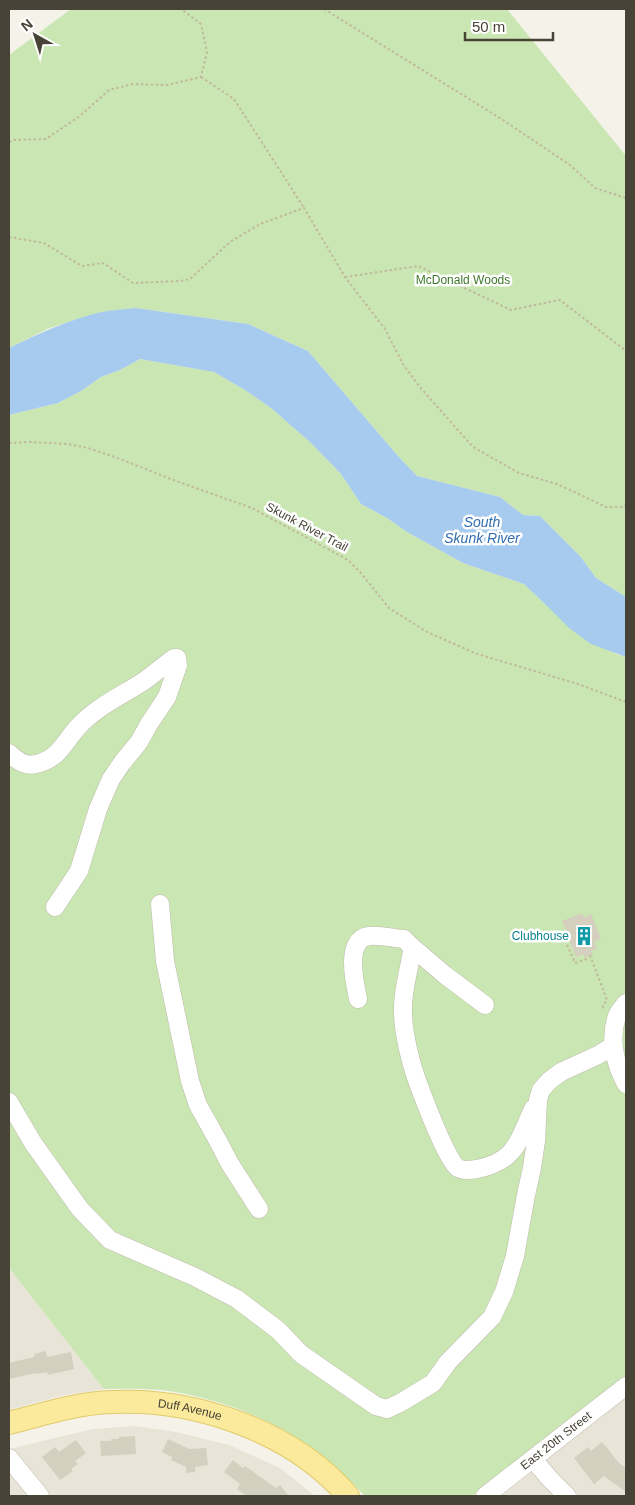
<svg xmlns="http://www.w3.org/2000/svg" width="635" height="1505" font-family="Helvetica,sans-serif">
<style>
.residential{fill:#e8e4d7}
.green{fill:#cae7b3}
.water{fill:#a7caef}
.building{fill:#d5cfbf}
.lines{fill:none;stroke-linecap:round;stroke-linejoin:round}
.minor-casing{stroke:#bfbbac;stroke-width:19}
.major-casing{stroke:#e1ca6a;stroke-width:24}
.path{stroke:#c1b89d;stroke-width:2;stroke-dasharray:2.5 2.5;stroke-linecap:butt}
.minor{stroke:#fff;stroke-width:18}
.major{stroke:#fbea9b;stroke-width:22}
.labels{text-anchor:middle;stroke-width:5;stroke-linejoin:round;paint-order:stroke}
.park-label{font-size:12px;fill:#40782c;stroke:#fff}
.street-label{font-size:12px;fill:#474337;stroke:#fff}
.culture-label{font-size:12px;fill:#0d838f;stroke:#fff;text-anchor:end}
.water-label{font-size:14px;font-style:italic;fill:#336eb1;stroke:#fff}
</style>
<rect width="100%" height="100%" fill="#f4f2e9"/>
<!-- residential -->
<g class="residential">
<path d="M9,1268L104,1389L59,1396L9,1410Z"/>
<path d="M626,1397V1496H500Z"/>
<path d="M135,1426L176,1432L229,1445L280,1468L315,1496H9V1449L93,1429Z"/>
</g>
<!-- green -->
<g class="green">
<path d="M71,9H507L626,156V597L596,578L580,556L540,516L523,515L500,497L417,476L398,456L308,351L248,324L136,308L101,312L74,320L47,329L9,348V55Z"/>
<path d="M140,359L214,372L245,390L271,408L310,442L341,474L361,504L387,518L407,532L463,563L524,584L545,604L616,654L626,657V1376L473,1496H365C312,1438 247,1403 169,1391C148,1388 125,1389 104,1389L9,1268V415L58,403L81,391L101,377L120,370Z"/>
</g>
<!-- water -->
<path class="water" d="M136,308L248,324L308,351L398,456L417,476L500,497L523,515L540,516L580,556L596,578L626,597V657L591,644L569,628L545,604L524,584L463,563L407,532L387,518L361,504L341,474L310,442L271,408L245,390L214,372L140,359L120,370L101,377L81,391L58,403L9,415V348C38,334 68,320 101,312C112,310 125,309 136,308Z"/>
<!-- building -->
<g class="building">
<path d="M582,913L584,917L591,914L601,939L594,942L597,949L591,951L593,954L584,958L583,954L576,957L562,921Z"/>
<path d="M46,1351L47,1357L71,1352L74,1369L48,1375L47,1372L36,1374V1373L9,1379V1363L34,1357V1354Z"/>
<path d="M135,1436L136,1454L101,1456L100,1441H111V1439H119V1437Z"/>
<path d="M168,1439L189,1449L206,1448L208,1465L195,1467V1472L186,1473V1467L171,1460L172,1457L162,1452Z"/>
<path d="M76,1440L86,1453L75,1461L78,1464L71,1469L73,1471L60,1480L42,1457L55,1447L59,1452Z"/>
<path d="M602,1442L619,1463L626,1468V1492L604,1476L594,1484L574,1458L588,1447L591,1451Z"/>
<path d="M233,1460L243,1468L245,1466L276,1488L280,1485L289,1496H247L237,1489L240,1484L224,1472Z"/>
</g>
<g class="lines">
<!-- minor casing -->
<g class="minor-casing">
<g id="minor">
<path d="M9,753C16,760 25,767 36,764C59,759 64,742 78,727C96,707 121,696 144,681C154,674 164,665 174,658H177L178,665L167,697L149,724L139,742L122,763L111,779L98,809L79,871L55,907"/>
<path d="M160,904L165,961L190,1081L198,1105L218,1141L230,1164L259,1209"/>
<path d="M411,946L445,975L485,1005"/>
<path d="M358,999C355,984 344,939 369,936C378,935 394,938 404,939L411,946L412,951C409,971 402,991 403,1012C403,1026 407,1046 411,1061C415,1077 446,1161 458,1168C463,1171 471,1170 477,1169C516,1161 518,1142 533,1109"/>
<path d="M626,1003C623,1007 619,1011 617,1016C609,1039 615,1064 626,1084"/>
<path d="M9,1102L33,1143L80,1209L110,1240L195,1277L237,1299L278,1330L301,1354L376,1406L387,1409L400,1403L433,1383L448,1362L492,1317L504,1292L515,1256L526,1195L532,1168L536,1141L538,1100L541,1090L549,1081L561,1072L598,1055L613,1046"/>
<path d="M9,1458L40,1496"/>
<path d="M533,1459L550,1479L567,1496"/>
<path id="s1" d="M485,1496L626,1386"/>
</g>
</g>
<!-- major casing -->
<g class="major-casing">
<g id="major">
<path id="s2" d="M9,1423C43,1414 77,1403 113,1402C196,1398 293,1432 348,1496"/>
</g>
</g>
<!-- path -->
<g class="path">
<path d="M324,9L503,120L570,165L595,188L626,198"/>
<path d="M201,77L234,99L304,208"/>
<path d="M9,142L13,140L46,139L80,116L109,90L133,84L167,85L201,77L207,52L201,24L181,9"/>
<path d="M9,237L44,243L82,266L103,263L133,283L180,281L190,279L230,242L260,224L304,208L345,277L385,329L403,364L419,386L473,447L519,473L557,484L606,507H622L626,505"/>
<path d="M345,277L418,266L511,310L560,300L626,351"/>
<path d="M9,443L31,442L68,444L88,448L115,457L176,481L252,508L348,560L360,572L389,608L427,632L477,654L578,684L626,702"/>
<path d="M567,933L563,935L575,963L590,958"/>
<path d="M590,955L607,1000L603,1006V1009"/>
</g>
<!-- minor -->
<use href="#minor" class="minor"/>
<!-- major -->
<use href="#major" class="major"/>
</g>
<!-- icons -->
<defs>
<g id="building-bare" transform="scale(1.5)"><path d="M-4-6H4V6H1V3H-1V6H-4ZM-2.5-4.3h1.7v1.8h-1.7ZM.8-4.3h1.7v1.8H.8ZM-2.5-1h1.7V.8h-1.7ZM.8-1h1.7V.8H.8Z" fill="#0f9aa8" stroke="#fff" stroke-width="2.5" paint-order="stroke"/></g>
</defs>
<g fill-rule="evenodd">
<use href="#building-bare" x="584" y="936"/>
</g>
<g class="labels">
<!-- park labels -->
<g class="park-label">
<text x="463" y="284">McDonald Woods</text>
</g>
<!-- street labels -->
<g class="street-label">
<text transform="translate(307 527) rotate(28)" y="4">Skunk River Trail</text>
<text dy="4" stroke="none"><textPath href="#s2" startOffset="184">Duff Avenue</textPath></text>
<text dy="4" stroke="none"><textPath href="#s1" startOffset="90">East 20th Street</textPath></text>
</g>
<!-- culture labels -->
<g class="culture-label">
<text x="569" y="940">Clubhouse</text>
</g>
<!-- water labels -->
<g class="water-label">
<text x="482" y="527">South<tspan x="482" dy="16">Skunk River</tspan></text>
</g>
</g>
<!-- border -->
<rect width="635" height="1505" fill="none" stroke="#474337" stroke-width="20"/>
<!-- north arrow -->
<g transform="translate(35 35) rotate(321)" stroke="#ffffff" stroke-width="4" paint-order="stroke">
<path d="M0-4L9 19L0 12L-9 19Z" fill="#474337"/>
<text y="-8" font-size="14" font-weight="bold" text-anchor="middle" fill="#474337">N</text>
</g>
<!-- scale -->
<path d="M465 32v8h88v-8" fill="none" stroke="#474337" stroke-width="2.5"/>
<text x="472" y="32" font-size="15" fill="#474337" stroke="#ffffff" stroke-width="4" paint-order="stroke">50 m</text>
</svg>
